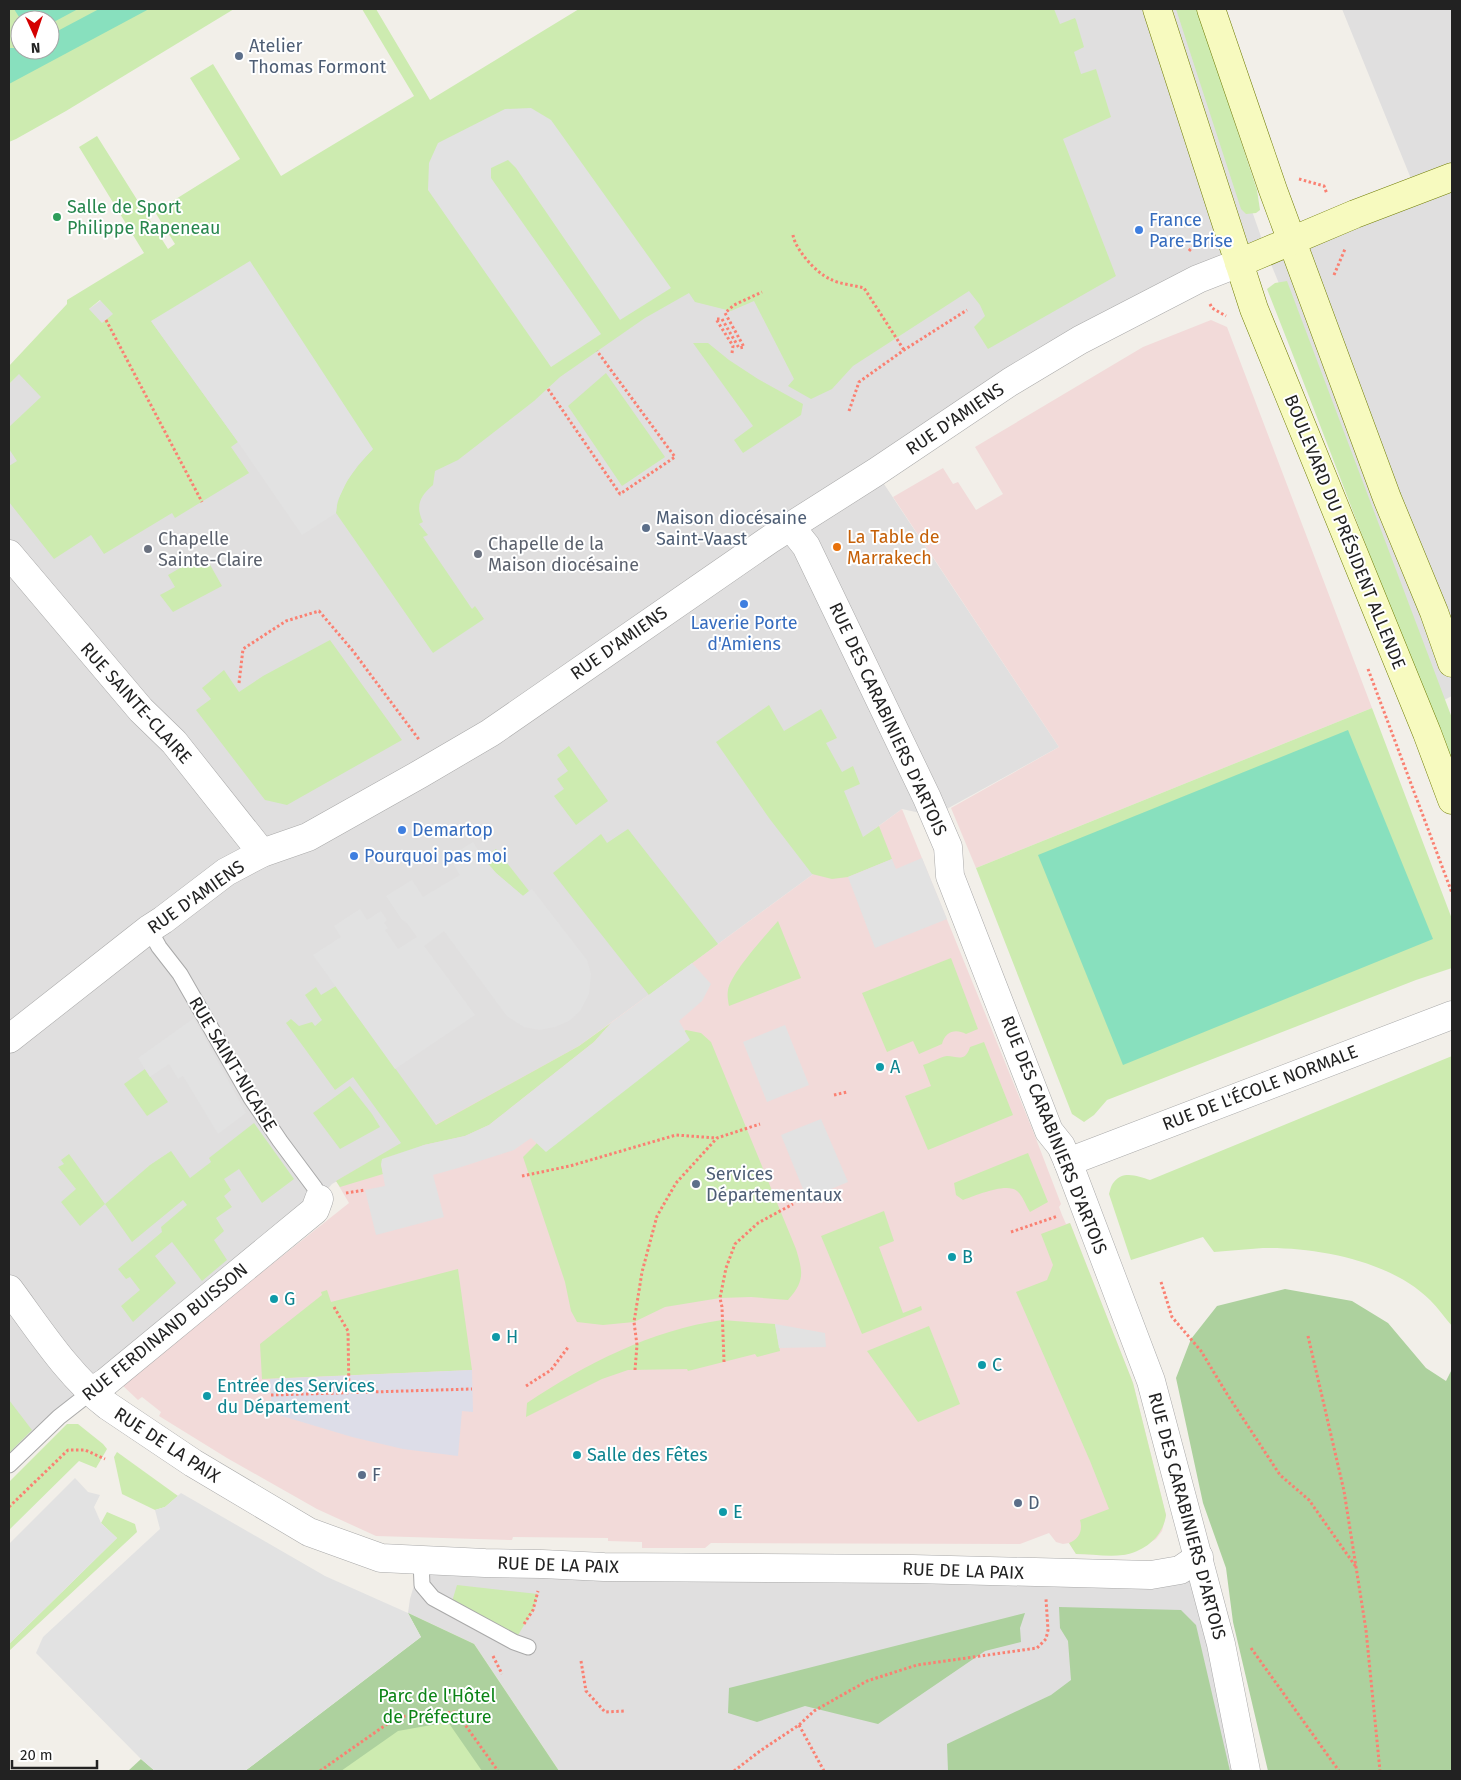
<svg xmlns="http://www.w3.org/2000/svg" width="1461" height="1780" font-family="'Fira Sans',sans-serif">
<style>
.residential{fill:#e0dfdf}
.commercial{fill:#f2dad9}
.grass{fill:#cdebb0;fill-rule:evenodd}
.forest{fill:#add19e}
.pitch{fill:#88e0be}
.parking{fill:#e2e2e2}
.plaza{fill:#dddde8}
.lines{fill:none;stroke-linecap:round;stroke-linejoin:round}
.service-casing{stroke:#a9a9a9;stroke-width:17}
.minor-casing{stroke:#a9a9a9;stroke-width:29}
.tertiary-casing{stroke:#a9a9a9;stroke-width:29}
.secondary-casing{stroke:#707d05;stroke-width:29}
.path{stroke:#fa8072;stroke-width:3;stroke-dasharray:2.5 2.5;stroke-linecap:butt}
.service{stroke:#fff;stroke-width:15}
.minor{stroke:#fff;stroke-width:28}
.tertiary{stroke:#fff;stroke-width:28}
.secondary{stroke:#f7fabf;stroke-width:28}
.service-dot{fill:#5c6f8a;stroke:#fff;stroke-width:2}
.leisure-dot{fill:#2e9e5b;stroke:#fff;stroke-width:2}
.shop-dot{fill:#3f7fe0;stroke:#fff;stroke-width:2}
.food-dot{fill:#e8710a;stroke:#fff;stroke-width:2}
.worship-dot{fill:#6b7280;stroke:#fff;stroke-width:2}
.culture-dot{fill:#0f9aa8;stroke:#fff;stroke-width:2}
.labels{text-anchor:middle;stroke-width:4;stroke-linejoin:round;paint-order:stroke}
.service-label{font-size:18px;fill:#4e5e75;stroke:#fff;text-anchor:start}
.leisure-label{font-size:18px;fill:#27864d;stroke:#fff;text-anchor:start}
.shop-label{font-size:18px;fill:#366cbe;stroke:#fff;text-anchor:start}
.street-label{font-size:18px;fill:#222;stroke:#fff}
.food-label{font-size:18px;fill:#c56008;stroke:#fff;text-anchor:start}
.worship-label{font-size:18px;fill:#5b616d;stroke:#fff;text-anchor:start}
.culture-label{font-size:18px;fill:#0d838f;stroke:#fff;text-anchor:start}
.park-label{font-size:18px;fill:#0c8416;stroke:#fff}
</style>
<rect width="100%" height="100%" fill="#f2efe9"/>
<!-- residential -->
<g class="residential">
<path d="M737,9H1185L1218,114L1266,251L1416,191L1342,9H1452V696L1436,704L1287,303L1266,252L1239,263L876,472L1059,747L934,816L902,809L579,1046L332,1184L319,1199L9,1465V384L39,352L89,309L175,245Z"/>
<path d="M1199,1557L1246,1771H559L474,1644L408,1613L410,1599L421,1561L1047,1574Z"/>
</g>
<!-- commercial -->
<g class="commercial">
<path d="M1211,320L1227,327L1372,708L976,868L951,808L1059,747L893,497L943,468L953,484L958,482L976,510L1003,494L975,447L1143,347Z"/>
<path d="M902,809L1033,1131L1061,1204L1059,1207L1062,1215L1066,1224L1070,1223L1133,1383L1166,1515L1162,1531L1156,1539L1141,1548L1124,1555L1076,1554L1069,1543L1063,1544L1056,1542L1049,1533L1020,1544L711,1543L705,1548H642V1542L608,1541V1538L513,1537L512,1540L376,1536L317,1509L227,1458L159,1416L161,1412L142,1397L138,1400L121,1384L349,1203L336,1181L402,1143L579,1046Z"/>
</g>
<!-- grass -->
<g class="grass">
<path d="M9,9H234L66,111L16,139L9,142ZM20,20H50V50H20Z"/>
<path d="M362,9H376L430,100L579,9H1054L1060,24L1075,18L1076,20L1084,47L1074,52L1081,74L1096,69L1111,117L1063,139L1116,276L988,349L974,327L985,316L980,305L969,291L853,366L832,389L811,399L788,386L794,379L754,301L731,311L695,302L689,293L645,318L560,377L534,401L458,460L435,471L433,485C420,496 415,506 423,522L419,524L428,535L423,537L472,609L475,606L484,619L433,653L336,513C338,488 356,467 373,449L151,321L238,442L231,447L249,473L175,518L172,513L104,554L91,535L54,559L9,502V466L17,461L9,449V427L41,397L19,374L9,384V366L67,304V300L144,253L79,147L97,136L168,249L175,244L155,212L240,159L190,78L213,64L281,176L414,96ZM100,300L113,314L102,323L89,309Z"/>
<path d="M1176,9H1197L1257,190L1260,210L1256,213L1246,214L1241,209Z"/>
<path d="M1287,281L1452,718V768C1389,609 1330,448 1267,289L1275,283Z"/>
<path d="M693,343H708L729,360L758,379L803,404L801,415L743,453L734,440L753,426Z"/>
<path d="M606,373L665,457L622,486L568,406Z"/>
<path d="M204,554L222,586L173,612L160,595L175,587L168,575Z"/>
<path d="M330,640L402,740L287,805L265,800L196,710L211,699L202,688L224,670L239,692L263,676Z"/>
<path d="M769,705L784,731L821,709L837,738L826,743L842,772L853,766L860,784L844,791L863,837L879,826L892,859L848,877L832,879L812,874L769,818L716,742Z"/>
<path d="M1372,708L1452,919V968L1416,980L1107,1100L1094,1115L1084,1122L1072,1114L976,868Z"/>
<path d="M569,746L608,801L576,825L554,796L564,789L557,779L568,771L557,755Z"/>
<path d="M628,829L718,944L649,995L553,873L601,834L607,843Z"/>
<path d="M496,849L529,891L523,896L496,873L483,858Z"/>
<path d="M778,921L801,978L729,1006C728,1001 727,995 728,990C731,973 765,936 778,921Z"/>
<path d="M951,958L978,1029L966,1034C955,1028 945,1032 942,1044L919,1054L913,1041L887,1052L862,993Z"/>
<path d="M336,986L436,1125L579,1046L611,1023L594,1042L489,1125L465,1136L424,1145L381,1164L383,1174L340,1187L336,1181L401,1143L353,1077L335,1090L286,1023L291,1019L299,1026L312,1022L315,1026L322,1020L305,995L316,987L321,995Z"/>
<path d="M686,1030L701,1033L711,1042L796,1249C803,1272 805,1281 788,1300L751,1297L720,1298L665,1307L634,1322L603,1325L577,1322L571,1311L565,1282L523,1157L537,1143L672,1038Z"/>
<path d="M984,1042L1013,1115L928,1150L905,1096L931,1086L923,1065C930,1063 940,1057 947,1056C957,1056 965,1063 970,1047Z"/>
<path d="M1452,1056V1326C1445,1318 1438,1308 1430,1300C1391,1261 1317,1247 1263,1248C1247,1249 1230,1251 1214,1252L1203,1237L1131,1260L1109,1194C1110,1191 1111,1185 1114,1182C1123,1170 1138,1176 1150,1180Z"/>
<path d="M145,1069L168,1102L147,1116L124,1084Z"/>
<path d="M350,1086L372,1114L380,1127L340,1149L313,1113Z"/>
<path d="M254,1123L294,1179L262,1203L239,1169L224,1179L231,1190L224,1196L232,1207L216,1218L224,1231L214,1240L227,1260L202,1281L172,1242L155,1256L176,1283L133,1322L121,1306L140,1290L130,1277L126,1279L118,1269L162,1232L161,1227L187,1205L183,1200L132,1242L105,1204L80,1226L61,1202L76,1189L58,1167L64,1164L61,1160L69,1154L105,1204L150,1165L171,1151L190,1178L211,1162L209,1158Z"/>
<path d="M1028,1153L1048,1202L1030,1212C1026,1206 1023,1196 1017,1191C1006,1182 975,1196 963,1200L956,1195L954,1183Z"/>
<path d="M884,1211L894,1241L879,1247L903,1313L921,1306L922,1310L862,1334L821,1236Z"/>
<path d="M1070,1223L1133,1383L1166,1515C1163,1537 1144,1552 1123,1555C1108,1557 1091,1554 1076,1554L1069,1543C1079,1539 1083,1531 1080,1520L1109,1509L1090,1461L1016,1292L1047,1280L1053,1265L1041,1234Z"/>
<path d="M458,1269L472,1370L262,1379L260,1344L322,1295L321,1292L327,1290L331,1302Z"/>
<path d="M722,1320L775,1324L780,1351L757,1357L755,1354L688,1371L687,1369L628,1370L602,1379L526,1417L527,1403C585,1364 652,1330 722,1320Z"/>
<path d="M929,1326L960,1404L918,1422L867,1351Z"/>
<path d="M9,1400L32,1430L9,1453Z"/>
<path d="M67,1424H78L103,1444L107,1449L96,1468L79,1461L9,1530V1482Z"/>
<path d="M117,1452L178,1496L165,1507L155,1510L122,1494L114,1457Z"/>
<path d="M107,1512L135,1524L137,1532L9,1651V1644L117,1538L101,1523Z"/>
<path d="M457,1585L538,1594L533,1610L514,1642L450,1608Z"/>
<path d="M408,1613L474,1644L559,1771H245L421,1637Z"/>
</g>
<!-- forest -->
<g class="forest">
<path d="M1285,1289L1352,1301L1388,1323L1426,1368L1446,1381L1452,1369V1771H1268L1233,1622L1226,1568L1203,1503L1176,1378L1191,1339L1217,1306Z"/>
<path d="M1059,1607L1181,1610L1196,1625L1230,1771H948L947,1744L1051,1695L1071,1680L1068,1641L1060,1628Z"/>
<path d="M408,1613L474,1644L559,1771H482L448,1722L398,1731L341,1771H245L421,1637Z"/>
<path d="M1025,1613L1020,1628L1021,1642L985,1651L878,1724L805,1706L757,1722L728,1713L729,1688Z"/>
<path d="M141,1759L155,1771H128Z"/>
</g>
<!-- pitch -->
<g class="pitch">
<path d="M14,9H78L50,24V20H21Z"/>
<path d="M99,9H149L9,84V48H20V50H50V35Z"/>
<path d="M1348,730L1433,939L1123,1065L1038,855Z"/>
</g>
<!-- parking -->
<g class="parking">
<path d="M531,108L551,120L671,288L620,320L516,168L508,160L491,168V178L601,334L551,367L428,190L429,163L438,143L505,109Z"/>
<path d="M250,261L373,449L358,465L347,481L337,502L336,513L302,535L238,442L151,321Z"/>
<path d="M473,842L483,858L496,873L523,896L532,889L587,960L591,974L589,994L580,1011L569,1021L555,1027L540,1030L524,1027L507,1016L444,931L424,946L475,1015L395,1069L313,955L341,937L334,926L360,909L367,920L381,911L387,920L384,923L388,928L385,930L398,949L417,937L407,923L402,920L386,896L412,880L423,897L460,875L449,857Z"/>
<path d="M922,858L947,919L875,948L848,877L892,859L896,869Z"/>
<path d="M692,963L711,984L702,1001L679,1021L690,1040L546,1152L531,1138L514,1150L458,1168L433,1175L444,1217L376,1235L365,1190L385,1186L381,1164L382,1159L424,1145L465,1136L489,1125L594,1042L611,1023Z"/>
<path d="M194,1018L246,1113L218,1134L183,1076L178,1079L169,1064L150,1077L138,1058Z"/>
<path d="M785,1025L809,1085L767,1102L743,1042Z"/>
<path d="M821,1119L848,1182L807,1199L781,1135Z"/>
<path d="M775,1324L825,1333L826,1347L779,1348Z"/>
<path d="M75,1478L88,1492L100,1495L94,1507L101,1523L117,1538L9,1644V1544Z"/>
<path d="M181,1493L325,1576L408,1613L421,1637L245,1771H155L141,1759L36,1653L43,1637L160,1529L155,1510L165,1507Z"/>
</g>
<!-- plaza -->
<path class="plaza" d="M472,1370L473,1412L462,1411L458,1456L403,1449L352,1437L272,1413L270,1379Z"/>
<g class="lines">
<!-- service casing -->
<g class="service-casing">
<g id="service">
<path d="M149,929L159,947L180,974L251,1098L280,1141L315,1188L319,1199"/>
<path d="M9,1465L59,1417L91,1392"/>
<path d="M421,1561L422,1585L433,1598L514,1642L528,1647"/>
</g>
</g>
<!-- minor casing -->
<g class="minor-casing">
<g id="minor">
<path d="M790,526L806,546L927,798L948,847L950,876L1049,1131L1061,1146L1068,1162L1151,1381L1221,1644L1246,1771"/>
<path d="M1068,1162L1452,1015"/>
<path d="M9,1289C38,1328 69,1377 108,1406L193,1463L309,1532L381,1558L485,1563L542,1564L604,1567L913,1569L1151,1575L1180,1570L1199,1557"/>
<path d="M91,1392L106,1382L315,1210L319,1199"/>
</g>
</g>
<!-- tertiary casing -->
<g class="tertiary-casing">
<g id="tertiary">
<path d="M9,554L141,710L174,742L262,853"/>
<path d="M9,1039L149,929L163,920L226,872L262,853L308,837L420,774L490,733L769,540L876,472L1010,382L1080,340L1198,279L1239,263"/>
</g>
</g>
<!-- secondary casing -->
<g class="secondary-casing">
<g id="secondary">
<path d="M1157,9L1254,309L1427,733L1452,800"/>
<path d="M1211,9L1273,190L1387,498L1434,612L1452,663"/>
<path d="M1239,263L1355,214L1452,177"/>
</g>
</g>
<!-- path -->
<g class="path">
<path d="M1299,179L1324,186L1327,194"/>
<path d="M793,235C795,249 816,273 830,279C839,284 853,285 864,288L904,350"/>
<path d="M1189,251L1199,239L1198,233"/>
<path d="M1334,275L1345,249"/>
<path d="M1210,304L1212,308L1226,316"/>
<path d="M106,320L202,502"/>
<path d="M732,353L733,346L716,319H722L739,348L744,347L725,313L734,305L762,292"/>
<path d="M548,389L620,494L675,457L597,351"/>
<path d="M849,411L859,382L904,350L967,310"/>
<path d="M1368,669L1452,893"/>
<path d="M239,683L243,649L286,621L319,611L353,651L420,741"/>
<path d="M834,1095L847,1092"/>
<path d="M522,1176L570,1166L676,1135L716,1138"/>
<path d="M346,1193L365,1190"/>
<path d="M1011,1232L1058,1216"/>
<path d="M1161,1282L1172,1317L1201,1351L1227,1394L1280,1475L1309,1500L1356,1567"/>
<path d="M334,1307L348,1331L349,1393"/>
<path d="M1308,1336L1344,1491L1366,1630L1380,1771"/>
<path d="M724,1362L722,1307L720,1298L726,1268L735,1244L758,1223L793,1204"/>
<path d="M635,1370L637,1345L634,1322L642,1272L657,1216L676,1183L717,1138L760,1124"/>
<path d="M526,1386L551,1370L569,1346"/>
<path d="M271,1395L472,1389"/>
<path d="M9,1507L68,1450H85L105,1459"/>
<path d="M524,1624L533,1610L538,1591"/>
<path d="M1251,1648L1339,1771"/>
<path d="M493,1656L502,1674"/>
<path d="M581,1661L586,1691L605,1712L625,1711"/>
<path d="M799,1725L824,1771"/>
<path d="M320,1771L397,1717L456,1712L498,1771"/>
<path d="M734,1771L760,1751L799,1725L814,1711L867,1681L917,1665L1037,1648L1046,1639L1048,1630L1046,1599"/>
</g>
<!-- service -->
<use href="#service" class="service"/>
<!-- minor -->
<use href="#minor" class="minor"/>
<!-- tertiary -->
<use href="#tertiary" class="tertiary"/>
<!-- secondary -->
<use href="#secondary" class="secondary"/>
</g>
<!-- markers -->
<g class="service-dot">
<circle cx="239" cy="56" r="5"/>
<circle cx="646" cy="528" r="5"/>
<circle cx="696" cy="1184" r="5"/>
<circle cx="362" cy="1475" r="5"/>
<circle cx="1018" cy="1503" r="5"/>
</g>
<circle class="leisure-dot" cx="57" cy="217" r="5"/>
<g class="shop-dot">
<circle cx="1139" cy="230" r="5"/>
<circle cx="744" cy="604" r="5"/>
<circle cx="402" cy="830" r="5"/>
<circle cx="354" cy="856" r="5"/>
</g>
<circle class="food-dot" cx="837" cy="547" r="5"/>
<g class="worship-dot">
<circle cx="148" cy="549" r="5"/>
<circle cx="478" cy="554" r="5"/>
</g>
<g class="culture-dot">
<circle cx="880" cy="1067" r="5"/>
<circle cx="952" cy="1257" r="5"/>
<circle cx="274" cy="1299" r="5"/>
<circle cx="496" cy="1337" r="5"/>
<circle cx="982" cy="1365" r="5"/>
<circle cx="207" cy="1396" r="5"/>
<circle cx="577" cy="1455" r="5"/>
<circle cx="723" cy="1512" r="5"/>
</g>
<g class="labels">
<!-- service labels -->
<g class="service-label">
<text x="249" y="52">Atelier<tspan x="249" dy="21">Thomas Formont</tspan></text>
<text x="656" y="524">Maison diocésaine<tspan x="656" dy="21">Saint-Vaast</tspan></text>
<text x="706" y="1180">Services<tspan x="706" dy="21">Départementaux</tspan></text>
<text x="372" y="1481">F</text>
<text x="1028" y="1509">D</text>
</g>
<!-- leisure labels -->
<g class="leisure-label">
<text x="67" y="213">Salle de Sport<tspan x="67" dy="21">Philippe Rapeneau</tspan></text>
</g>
<!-- shop labels -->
<g class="shop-label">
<text x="1149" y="226">France<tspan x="1149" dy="21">Pare-Brise</tspan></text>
<text x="744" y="629" text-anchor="middle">Laverie Porte<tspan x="744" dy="21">d'Amiens</tspan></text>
<text x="412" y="836">Demartop</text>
<text x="364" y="862">Pourquoi pas moi</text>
</g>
<!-- street labels -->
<g class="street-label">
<text transform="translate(955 419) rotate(-34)" y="6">RUE D'AMIENS</text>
<text transform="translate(1345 532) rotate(68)" y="6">BOULEVARD DU PRÉSIDENT ALLENDE</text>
<text transform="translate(619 643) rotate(-35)" y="6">RUE D'AMIENS</text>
<text transform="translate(136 703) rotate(48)" y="6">RUE SAINTE-CLAIRE</text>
<text transform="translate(888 719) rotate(65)" y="6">RUE DES CARABINIERS D'ARTOIS</text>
<text transform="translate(196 897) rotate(-35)" y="6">RUE D'AMIENS</text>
<text transform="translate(233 1064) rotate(59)" y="6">RUE SAINT-NICAISE</text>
<text transform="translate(1260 1088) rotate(-21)" y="6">RUE DE L'ÉCOLE NORMALE</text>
<text transform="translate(1054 1135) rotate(68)" y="6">RUE DES CARABINIERS D'ARTOIS</text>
<text transform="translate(165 1332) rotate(-39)" y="6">RUE FERDINAND BUISSON</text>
<text transform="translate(167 1445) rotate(33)" y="6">RUE DE LA PAIX</text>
<text transform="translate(1187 1516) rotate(75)" y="6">RUE DES CARABINIERS D'ARTOIS</text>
<text transform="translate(558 1565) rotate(2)" y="6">RUE DE LA PAIX</text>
<text transform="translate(963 1571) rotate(2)" y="6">RUE DE LA PAIX</text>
</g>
<!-- food labels -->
<g class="food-label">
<text x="847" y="543">La Table de<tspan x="847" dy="21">Marrakech</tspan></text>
</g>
<!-- worship labels -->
<g class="worship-label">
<text x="158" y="545">Chapelle<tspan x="158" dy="21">Sainte-Claire</tspan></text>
<text x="488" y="550">Chapelle de la<tspan x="488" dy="21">Maison diocésaine</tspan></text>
</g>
<!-- culture labels -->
<g class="culture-label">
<text x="890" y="1073">A</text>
<text x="962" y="1263">B</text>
<text x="284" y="1305">G</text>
<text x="506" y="1343">H</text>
<text x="992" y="1371">C</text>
<text x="217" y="1392">Entrée des Services<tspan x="217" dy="21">du Département</tspan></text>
<text x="587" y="1461">Salle des Fêtes</text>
<text x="733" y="1518">E</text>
</g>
<!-- park labels -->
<g class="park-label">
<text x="437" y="1702">Parc de l'Hôtel<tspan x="437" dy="21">de Préfecture</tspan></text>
</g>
</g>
<!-- border -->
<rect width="1461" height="1780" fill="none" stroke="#222222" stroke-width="20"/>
<!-- north arrow -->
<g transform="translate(35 35) rotate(177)"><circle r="24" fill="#ffffff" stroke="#a7a7a7"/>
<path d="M0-4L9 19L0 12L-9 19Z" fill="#d40000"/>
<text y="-8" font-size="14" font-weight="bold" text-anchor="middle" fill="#222222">N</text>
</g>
<!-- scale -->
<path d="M12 1760v8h85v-8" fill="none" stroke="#222222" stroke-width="2.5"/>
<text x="20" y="1760" font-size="15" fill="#222222" stroke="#ffffff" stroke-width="4" paint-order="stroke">20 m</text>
</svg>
